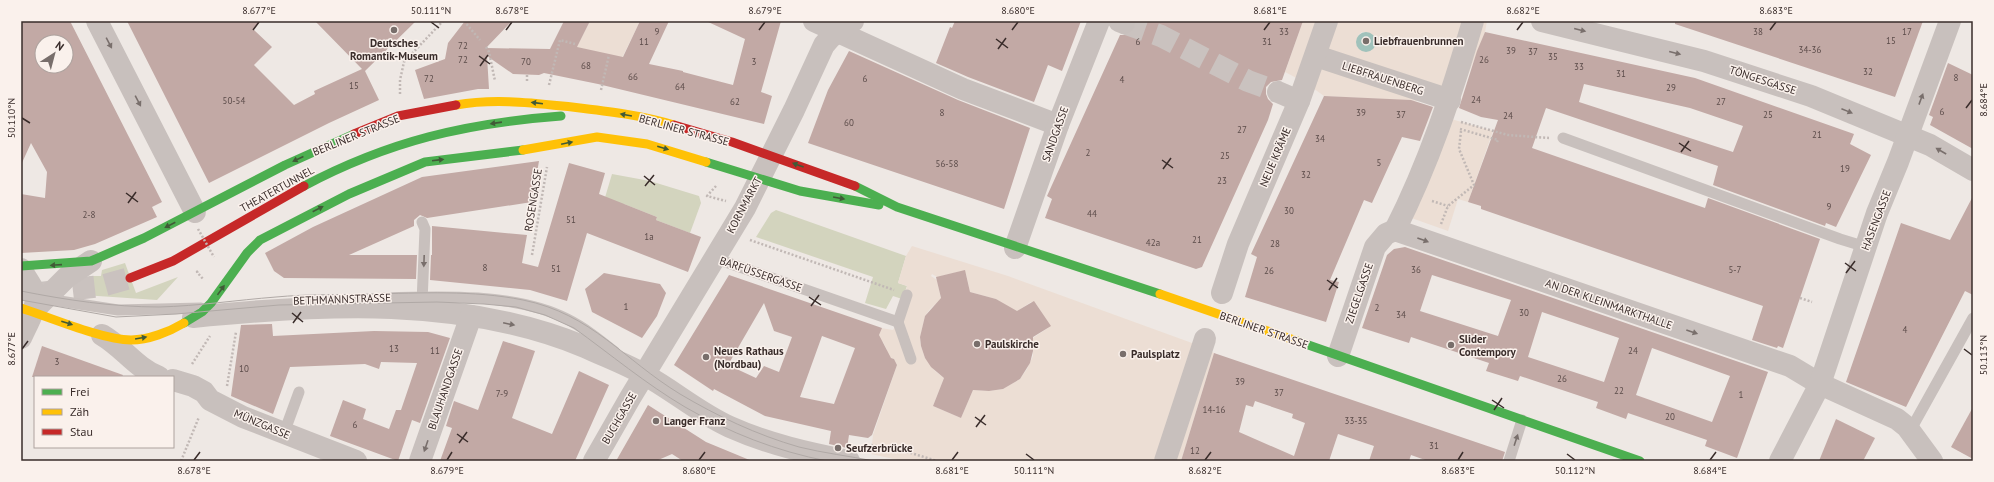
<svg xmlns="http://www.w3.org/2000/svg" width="1994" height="482" font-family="'PT Sans',sans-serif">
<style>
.green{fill:#d3d4be}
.plaza{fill:#ecded4;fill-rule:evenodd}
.water{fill:#a0c2bb}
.building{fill:#c2a9a5;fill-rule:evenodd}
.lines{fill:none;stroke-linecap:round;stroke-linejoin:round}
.street-tunnel{stroke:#cac2bf;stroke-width:22;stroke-dasharray:22 11;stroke-linecap:butt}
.secondary-tunnel{stroke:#cac2bf;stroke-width:22;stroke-dasharray:22 11;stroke-linecap:butt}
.path{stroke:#c1b8b5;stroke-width:2.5;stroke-dasharray:2 2;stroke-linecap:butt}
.lane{stroke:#c8c0bd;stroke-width:11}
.street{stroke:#c8c0bd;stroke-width:22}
.fast{stroke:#4caf50;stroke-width:9}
.slow{stroke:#ffc107;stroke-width:9}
.jam{stroke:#c62828;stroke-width:9}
.tram{stroke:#b0a9a6;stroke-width:1}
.path-bridge{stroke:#c1b8b5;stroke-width:2.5;stroke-dasharray:2 2;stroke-linecap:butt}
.oneway{fill:#796f6c}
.oneway2{fill:#405a37}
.ticks{fill:none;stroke:#392c2a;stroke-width:1.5}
.poi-dot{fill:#786e6b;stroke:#faf1ec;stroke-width:1.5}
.labels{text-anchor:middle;stroke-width:3;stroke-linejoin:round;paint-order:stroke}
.number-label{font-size:9px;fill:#5b4b49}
.poi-label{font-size:11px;font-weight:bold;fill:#392c2a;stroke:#faf1ec;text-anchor:start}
.street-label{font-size:11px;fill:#392c2a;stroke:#faf1ec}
.neatline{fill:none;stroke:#392c2a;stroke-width:1.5}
.ticks-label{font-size:10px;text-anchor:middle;fill:#392c2a}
</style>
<rect width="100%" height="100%" fill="#eee8e4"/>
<!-- green -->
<g class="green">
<path d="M612,174L650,181L699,196L701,203L690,233L656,220L657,217L624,204L601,211Z"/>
<path d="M776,210L906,256L898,283L907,286L902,299L893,296L886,309L865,303L873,277L756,237L771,213Z"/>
<path d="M125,263L136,293L178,277L157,300L83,295L89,276H101L102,270Z"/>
</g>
<!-- plaza -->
<g class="plaza">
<path d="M590,21H640L622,58L574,48L580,41Z"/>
<path d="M1303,21H1487L1485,32L1465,83L1438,102L1324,96L1306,83L1285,72ZM1362,32H1367L1376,43L1371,51L1358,35Z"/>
<path d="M1444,117L1493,131L1468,202L1458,199L1448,231L1403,215Z"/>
<path d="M912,246L1008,276L1203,347L1214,353L1181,461H903L871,454L873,435L897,365L894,359L885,355L887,350L883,342L877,340L881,328L893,330L898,322L907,286L898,283L906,256ZM962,271L966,274L970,292L996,299L1016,312L1031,302L1036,304L1049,324L1048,328L1033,338V356L1027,369L1020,379L1003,389L989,391L973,390L961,418L933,406L944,378L935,371L925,358L921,346L920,337L925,316L930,309L941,299L937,280L931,276L932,274L937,277Z"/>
</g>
<!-- water -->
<circle class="water" cx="1366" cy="42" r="10"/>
<!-- building -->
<g class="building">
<path d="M21,21H70L162,202L152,207L157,217L95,244L74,250L21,253V194L45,198L47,172L31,143L21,165ZM42,42H66V66H42Z"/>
<path d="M127,21H261L253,29L272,47L254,65L294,105L315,94L314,91L362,69L315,21H416L365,71L379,100L329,123L209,183Z"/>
<path d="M465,21H512L486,48L550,49L564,21H590L577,47L623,57L640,21H669L649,64L683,71V72L733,85L745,39L706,21H781L761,92L772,96L764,124L598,84L544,73L539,75L513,74L487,56L489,89H478L424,99L415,70L445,59L448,43Z"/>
<path d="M955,21H1081L1062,71L1048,65L1034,102L968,77L936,63L950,27L952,28Z"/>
<path d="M1136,21H1303L1282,80L1271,82L1266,87V94L1268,99L1273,104L1268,120L1202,267L1196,269L1045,218L1052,199L1047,196L1120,35H1126L1132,33L1136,27Z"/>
<path d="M1675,21H1923L1895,97L1675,24Z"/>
<path d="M1485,32L1695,78L1854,134L1850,144L1871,155L1836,227L1826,223L1825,226L1713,185L1718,166L1546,108L1532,148L1705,208L1708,198L1820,239L1783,348L1778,346L1777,348L1752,340L1763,306L1481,209V206L1468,202L1498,120L1481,117L1459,108L1477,51ZM1584,84L1690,108L1743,126L1733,152L1579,102Z"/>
<path d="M849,51L958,100L1030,128L1004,209L808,143L828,90Z"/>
<path d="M1948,63L1973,75V149L1930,125L1933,117L1929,115Z"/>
<path d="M1324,96L1411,100L1433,107L1420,141L1402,137L1372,203L1364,200L1330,280L1339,282L1326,322L1245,297L1257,257L1251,254Z"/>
<path d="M539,161L532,202L427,218L420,215L414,220V226L349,255H417L416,279L284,278L274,271L265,253L313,227L422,177Z"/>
<path d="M569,163L605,173L599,194L657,217L656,220L701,237L688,272L587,233L567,301L530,290L430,280L431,255H432V226L527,235L522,263L538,267Z"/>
<path d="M1973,196V295L1965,291L1906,407L1846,382L1901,223L1950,240Z"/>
<path d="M1405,247L1768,372L1737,458L1705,446L1707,440L1628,413L1626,419L1596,408L1598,402L1520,376L1518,381L1486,371L1489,363L1411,337L1409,343L1362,328L1387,255L1394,249ZM1432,275L1511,300L1498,336L1420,311ZM1542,312L1619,338L1604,382L1528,357ZM1652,348L1730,376L1712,422L1636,395Z"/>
<path d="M965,270L970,292L996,299L1017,311L1034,301L1051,326L1033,337V351L1030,363L1020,379L1003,389L989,391L973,390L961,418L933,406L944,378L931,367L925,358L921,346L920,337L925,316L941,298L936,277Z"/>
<path d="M604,273L660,284L666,293L657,316L642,338L592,312L585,289Z"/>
<path d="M729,275L882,328L879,335L891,358L894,359L897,365L872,435L868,438L849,435L847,448L829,444L831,431L765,416L714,389L713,391L674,365ZM764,303L774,331L792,337L779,372L764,366L756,378L728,365ZM822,336L855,348L834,404L800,397Z"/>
<path d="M272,324L273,336L374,331L428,332L450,338L420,423L412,420L398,461L330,436L343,400L366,409L363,419L389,429L396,410H401L417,363L381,362L379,369L365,364L290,367L273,414L231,396L241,325Z"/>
<path d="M503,341L535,351L512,418L552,434L579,371L609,385L575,461H440L452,428L446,426L454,401L478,410Z"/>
<path d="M42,346L123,375L122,377H32Z"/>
<path d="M1214,353L1505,452L1502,461H1428L1411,455L1409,461H1369L1374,446L1338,434L1329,461H1181ZM1255,401L1293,414L1292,418L1305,423L1294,456L1239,432L1246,405L1253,407Z"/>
<path d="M648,405L706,442L752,461H683L672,454L656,461H616Z"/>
<path d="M1973,407V459L1951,447Z"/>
<path d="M1836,419L1875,438L1863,461H1819Z"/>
</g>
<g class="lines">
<!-- street-tunnel -->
<path class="street-tunnel" d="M1124,23L1161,36L1248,81L1278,92"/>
<!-- secondary-tunnel -->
<path class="secondary-tunnel" d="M40,293L101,286L130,278"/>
<!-- path -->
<g class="path">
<path d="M464,21L480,40"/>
<path d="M486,47L489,52L495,81"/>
<path d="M527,75V83"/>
<path d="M549,85L560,40L575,44"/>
<path d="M601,90L609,55"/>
<path d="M400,94V80L404,62L443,21"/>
<path d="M1461,122L1508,135L1549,138"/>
<path d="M1460,129L1498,140L1497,142"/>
<path d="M716,186L707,196L726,201"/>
<path d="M1432,201L1448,206"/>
<path d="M1441,224L1448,206L1474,185L1459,149L1461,131"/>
<path d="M750,240L894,290"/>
<path d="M532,255L547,167"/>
<path d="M198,271L197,272L203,279"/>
<path d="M1800,298L1812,302"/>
<path d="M192,364L210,336"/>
<path d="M227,386L236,332"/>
<path d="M871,445L911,453L937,461"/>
<path d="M181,461L199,417"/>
</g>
<!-- lane -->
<g class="lane">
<path d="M1563,138L1840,239L1866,247"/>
<path d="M422,222L425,229L422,303"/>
<path d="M714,258L898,322L907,295"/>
<path d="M21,295L118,310L201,308"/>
<path d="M383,298C439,296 517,293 567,319C585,328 600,340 615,352"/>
<path d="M898,322L911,359"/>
<path d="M1910,431L1973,318"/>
<path d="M284,433L299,392"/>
<path d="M1509,461L1522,420"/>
</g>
<!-- street -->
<g class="street">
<path d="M97,21L195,212"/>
<path d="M814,21L963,89L1058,125"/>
<path d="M1119,21L1124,23"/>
<path d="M1542,21L1704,61L1811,96L1930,145L1973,170"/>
<path d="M1316,56L1450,100"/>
<path d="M1278,92L1299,101"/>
<path d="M1395,230C1429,163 1452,93 1473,21"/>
<path d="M1015,248L1058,125L1099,21"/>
<path d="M21,269C25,277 32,285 35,294C39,305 25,328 21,338"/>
<path d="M1222,293L1238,244L1299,101L1327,21"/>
<path d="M32,312L67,277L91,261"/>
<path d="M193,317C323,304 462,296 585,347C604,356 626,364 645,375C674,391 699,413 730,427C768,444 808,453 849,461"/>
<path d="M102,335C124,348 135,367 159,377"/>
<path d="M1338,356L1375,247L1386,234L1395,230L1790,366L1820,384L1897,419L1907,427L1932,461"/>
<path d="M173,380L193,386L204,392L210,400L243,417L356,461"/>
<path d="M420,461L471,316"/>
<path d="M594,461L630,398L745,208L794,110L824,45L830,38L853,21"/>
<path d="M1165,461L1205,339"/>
<path d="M1780,461L1820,384L1877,213L1898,162L1950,21"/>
</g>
<!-- fast -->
<g class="fast">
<path d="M706,162L800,191L879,205"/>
<path d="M304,186C389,141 466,123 561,116"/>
<path d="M855,186L897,207L1160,294"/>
<path d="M21,266L91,261L144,238L285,165L354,134"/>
<path d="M184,323L202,312L211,303L247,253L260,240L349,194L425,162L523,150"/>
<path d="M1297,341L1640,461"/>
</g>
<!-- slow -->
<g class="slow">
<path d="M456,105C495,98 533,103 572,107C606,111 641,115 674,125"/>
<path d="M523,150L597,137L647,144L706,162"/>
<path d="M1160,294L1297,341"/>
<path d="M21,308C49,317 103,340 131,340C148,340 169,332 184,323"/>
</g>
<!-- jam -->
<g class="jam">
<path d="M674,125L732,142L855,186"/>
<path d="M354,134L398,116L456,105"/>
<path d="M130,278L173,261L304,186"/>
</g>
<!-- tram -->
<g class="tram">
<path d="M21,291C66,300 113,307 159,307C198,306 237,300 276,297C307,294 339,295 370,294C421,293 473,290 523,300C592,314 624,360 680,394C717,416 757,435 799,447C823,453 849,456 874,461"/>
<path d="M21,300L116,317L176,314L279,305L437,302L484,304L516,307L545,315L574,328C610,354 646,384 685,407C730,433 776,451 827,461"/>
</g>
<!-- path-bridge -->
<path class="path-bridge" d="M198,229L214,257"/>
</g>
<!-- one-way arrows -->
<defs><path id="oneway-solid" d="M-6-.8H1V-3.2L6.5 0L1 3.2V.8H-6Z"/></defs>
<g class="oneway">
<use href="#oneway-solid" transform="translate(1580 30) rotate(14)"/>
<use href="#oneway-solid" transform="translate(109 43) rotate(62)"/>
<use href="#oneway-solid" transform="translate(1675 53) rotate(14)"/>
<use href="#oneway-solid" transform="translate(1921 99) rotate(-70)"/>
<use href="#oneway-solid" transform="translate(138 101) rotate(62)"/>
<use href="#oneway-solid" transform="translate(1847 111) rotate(22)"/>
<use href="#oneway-solid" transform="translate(1941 151) rotate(-150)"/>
<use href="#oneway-solid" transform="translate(1423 240) rotate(20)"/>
<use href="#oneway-solid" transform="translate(424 261) rotate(92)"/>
<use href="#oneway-solid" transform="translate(509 324) rotate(12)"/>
<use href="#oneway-solid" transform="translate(1692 332) rotate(19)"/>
<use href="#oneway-solid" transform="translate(1516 440) rotate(-72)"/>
<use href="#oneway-solid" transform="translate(426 446) rotate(109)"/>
</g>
<g class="oneway2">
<use href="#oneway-solid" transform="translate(537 103) rotate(-173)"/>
<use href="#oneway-solid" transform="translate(626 115) rotate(-170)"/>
<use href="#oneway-solid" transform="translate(496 123) rotate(172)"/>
<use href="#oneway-solid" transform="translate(567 143) rotate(-12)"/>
<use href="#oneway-solid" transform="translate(663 148) rotate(16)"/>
<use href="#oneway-solid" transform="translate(298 159) rotate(155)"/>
<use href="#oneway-solid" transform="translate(438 160) rotate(-7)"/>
<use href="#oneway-solid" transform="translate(798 165) rotate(-160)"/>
<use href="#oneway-solid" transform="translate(839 198) rotate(10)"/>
<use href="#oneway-solid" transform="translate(318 209) rotate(-27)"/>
<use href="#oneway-solid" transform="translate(170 225) rotate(153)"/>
<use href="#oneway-solid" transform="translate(56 265) rotate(176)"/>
<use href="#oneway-solid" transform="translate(221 290) rotate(-54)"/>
<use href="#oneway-solid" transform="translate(67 323) rotate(18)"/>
<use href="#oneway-solid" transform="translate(141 338) rotate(-10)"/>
</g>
<!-- ticks -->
<path class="ticks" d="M431,22L439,28M253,30L259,22M506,30L512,22M759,30L765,22M1012,30L1018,22M1264,30L1270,22M1517,30L1523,22M1770,30L1776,22M996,39L1008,48M998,49L1006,38M479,56L490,64M480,66L488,55M1966,108L1972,100M22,118L30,123M1679,143L1691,151M1681,152L1689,141M1162,160L1173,168M1163,169L1171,158M644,176L655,185M645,186L654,175M126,193L138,202M128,203L136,192M1845,263L1856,271M1846,273L1855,261M1327,280L1338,288M1329,290L1337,278M809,297L821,305M811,306L819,295M292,313L303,322M293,323L301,312M22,349L28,341M1964,349L1972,355M1492,400L1504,408M1494,410L1502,398M975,417L986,425M976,427L985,415M457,434L468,442M459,443L467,432M1026,454L1034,460M1567,454L1575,460M194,460L200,452M447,460L452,452M699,460L705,452M952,460L958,452M1205,460L1211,452M1458,460L1463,452M1710,460L1716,452"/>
<!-- markers -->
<g class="poi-dot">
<circle cx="394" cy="30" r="4"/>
<circle cx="1366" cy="41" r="4"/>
<circle cx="977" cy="344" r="4"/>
<circle cx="1451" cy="345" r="4"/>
<circle cx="1123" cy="354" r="4"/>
<circle cx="706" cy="357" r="4"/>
<circle cx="656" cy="421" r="4"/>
<circle cx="838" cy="448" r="4"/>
</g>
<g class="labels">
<!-- number labels -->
<g class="number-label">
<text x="657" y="35">9</text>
<text x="1284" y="35">33</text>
<text x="1758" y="35">38</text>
<text x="1907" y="35">17</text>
<text x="1891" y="44">15</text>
<text x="644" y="45">11</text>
<text x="1138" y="45">6</text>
<text x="1267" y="45">31</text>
<text x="463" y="49">72</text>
<text x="1810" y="53">34-36</text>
<text x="1511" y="54">39</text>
<text x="1533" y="55">37</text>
<text x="1553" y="60">35</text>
<text x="463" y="63">72</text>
<text x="1484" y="63">26</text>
<text x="526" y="65">70</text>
<text x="754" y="65">3</text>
<text x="586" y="69">68</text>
<text x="1579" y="70">33</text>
<text x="1868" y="75">32</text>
<text x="1621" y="77">31</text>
<text x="633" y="80">66</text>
<text x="1956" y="81">8</text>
<text x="429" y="82">72</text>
<text x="865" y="82">6</text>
<text x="1122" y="83">4</text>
<text x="354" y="89">15</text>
<text x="680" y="90">64</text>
<text x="1671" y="91">29</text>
<text x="1476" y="103">24</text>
<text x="234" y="104">50-54</text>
<text x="735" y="105">62</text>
<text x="1721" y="105">27</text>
<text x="1942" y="115">6</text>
<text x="942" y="116">8</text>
<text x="1361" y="116">39</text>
<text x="1401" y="118">37</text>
<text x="1768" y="118">25</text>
<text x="1508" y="119">24</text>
<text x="849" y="126">60</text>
<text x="1242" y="133">27</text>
<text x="1817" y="138">21</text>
<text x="1320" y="142">34</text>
<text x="1088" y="156">2</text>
<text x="1225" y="159">25</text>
<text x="1379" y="166">5</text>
<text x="947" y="167">56-58</text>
<text x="1845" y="172">19</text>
<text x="1306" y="178">32</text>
<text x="1222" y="184">23</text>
<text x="1829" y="210">9</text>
<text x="1289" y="214">30</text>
<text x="1092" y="217">44</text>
<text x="89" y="218">2-8</text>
<text x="571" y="223">51</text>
<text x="649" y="240">1a</text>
<text x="1197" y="243">21</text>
<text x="1153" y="246">42a</text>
<text x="1275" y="247">28</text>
<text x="485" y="271">8</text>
<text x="556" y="272">51</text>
<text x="1416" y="273">36</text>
<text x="1735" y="273">5-7</text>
<text x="1269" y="274">26</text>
<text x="626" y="310">1</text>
<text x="1377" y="311">2</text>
<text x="1524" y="316">30</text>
<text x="1401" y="318">34</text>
<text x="1905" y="333">4</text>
<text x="394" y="352">13</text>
<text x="435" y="354">11</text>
<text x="1633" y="354">24</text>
<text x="57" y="365">3</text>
<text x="244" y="372">10</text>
<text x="1562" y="382">26</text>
<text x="1240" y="385">39</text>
<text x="1619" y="394">22</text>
<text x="1279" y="396">37</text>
<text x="502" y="397">7-9</text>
<text x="1741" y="398">1</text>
<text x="1214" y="413">14-16</text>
<text x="1670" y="420">20</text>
<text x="1356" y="424">33-35</text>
<text x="355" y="428">6</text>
<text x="1434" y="449">31</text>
<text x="1195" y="454">12</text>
</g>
<!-- poi labels -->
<g class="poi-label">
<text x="1374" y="45">Liebfrauenbrunnen</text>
<text x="394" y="47" text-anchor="middle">Deutsches<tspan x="394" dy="13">Romantik-Museum</tspan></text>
<text x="1459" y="343">Slider<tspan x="1459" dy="13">Contempory</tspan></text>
<text x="985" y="348">Paulskirche</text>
<text x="714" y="355">Neues Rathaus<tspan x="714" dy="13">(Nordbau)</tspan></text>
<text x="1131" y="358">Paulsplatz</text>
<text x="664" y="425">Langer Franz</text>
<text x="846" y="452">Seufzerbrücke</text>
</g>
<!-- street labels -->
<g class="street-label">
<text transform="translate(1383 78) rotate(18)" y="4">LIEBFRAUENBERG</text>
<text transform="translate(1763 80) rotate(18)" y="4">TÖNGESGASSE</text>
<text transform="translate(684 130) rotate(15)" y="4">BERLINER STRASSE</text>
<text transform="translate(1055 134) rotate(-70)" y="4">SANDGASSE</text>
<text transform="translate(356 135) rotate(-22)" y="4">BERLINER STRASSE</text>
<text transform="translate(1275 157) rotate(-67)" y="4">NEUE KRÄME</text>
<text transform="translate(277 189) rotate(-29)" y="4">THEATERTUNNEL</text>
<text transform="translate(533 200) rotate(-81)" y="4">ROSENGASSE</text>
<text transform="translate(744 205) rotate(-62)" y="4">KORNMARKT</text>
<text transform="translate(1876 220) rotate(-69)" y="4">HASENGASSE</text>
<text transform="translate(761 274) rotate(19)" y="4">BARFÜSSERGASSE</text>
<text transform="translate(1359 293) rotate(-71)" y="4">ZIEGELGASSE</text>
<text transform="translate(342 299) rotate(-2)" y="4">BETHMANNSTRASSE</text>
<text transform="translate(1609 304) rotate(19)" y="4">AN DER KLEINMARKTHALLE</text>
<text transform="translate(1264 330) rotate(19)" y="4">BERLINER STRASSE</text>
<text transform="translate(445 389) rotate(-71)" y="4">BLAUHANDGASSE</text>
<text transform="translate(619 418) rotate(-60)" y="4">BUCHGASSE</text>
<text transform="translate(262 424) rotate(23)" y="4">MÜNZGASSE</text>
</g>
</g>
<!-- border -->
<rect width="1994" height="482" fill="none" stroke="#faf1ec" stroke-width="44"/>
<!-- legend -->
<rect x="34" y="376" width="140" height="72" fill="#faf1ec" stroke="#ada29e"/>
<rect x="42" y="389" width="20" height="6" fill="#4caf50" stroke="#ada29e"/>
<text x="70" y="396" font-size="12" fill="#392c2a">Frei</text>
<rect x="42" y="409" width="20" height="6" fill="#ffc107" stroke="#ada29e"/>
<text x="70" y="416" font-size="12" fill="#392c2a">Zäh</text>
<rect x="42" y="429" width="20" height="6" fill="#c62828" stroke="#ada29e"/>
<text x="70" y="436" font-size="12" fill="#392c2a">Stau</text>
<!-- north arrow -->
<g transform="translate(54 54) rotate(36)"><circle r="19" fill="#faf1ec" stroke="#ada29e"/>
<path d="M0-3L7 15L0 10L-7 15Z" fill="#786e6b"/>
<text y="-6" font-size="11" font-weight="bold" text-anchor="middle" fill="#392c2a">N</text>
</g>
<rect x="22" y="22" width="1950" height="438" class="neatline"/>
<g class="ticks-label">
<text x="259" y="14">8.677°E</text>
<text x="431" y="14">50.111°N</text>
<text x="512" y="14">8.678°E</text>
<text x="765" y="14">8.679°E</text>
<text x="1018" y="14">8.680°E</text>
<text x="1270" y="14">8.681°E</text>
<text x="1523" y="14">8.682°E</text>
<text x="1776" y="14">8.683°E</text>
<text transform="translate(1983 100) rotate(-90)" y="4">8.684°E</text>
<text transform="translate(11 118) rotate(-90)" y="4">50.110°N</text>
<text transform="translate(11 349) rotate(-90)" y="4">8.677°E</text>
<text transform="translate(1983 355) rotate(-90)" y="4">50.113°N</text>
<text x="194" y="474">8.678°E</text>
<text x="447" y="474">8.679°E</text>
<text x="699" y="474">8.680°E</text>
<text x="952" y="474">8.681°E</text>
<text x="1034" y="474">50.111°N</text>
<text x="1205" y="474">8.682°E</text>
<text x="1458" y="474">8.683°E</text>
<text x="1575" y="474">50.112°N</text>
<text x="1710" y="474">8.684°E</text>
</g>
</svg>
